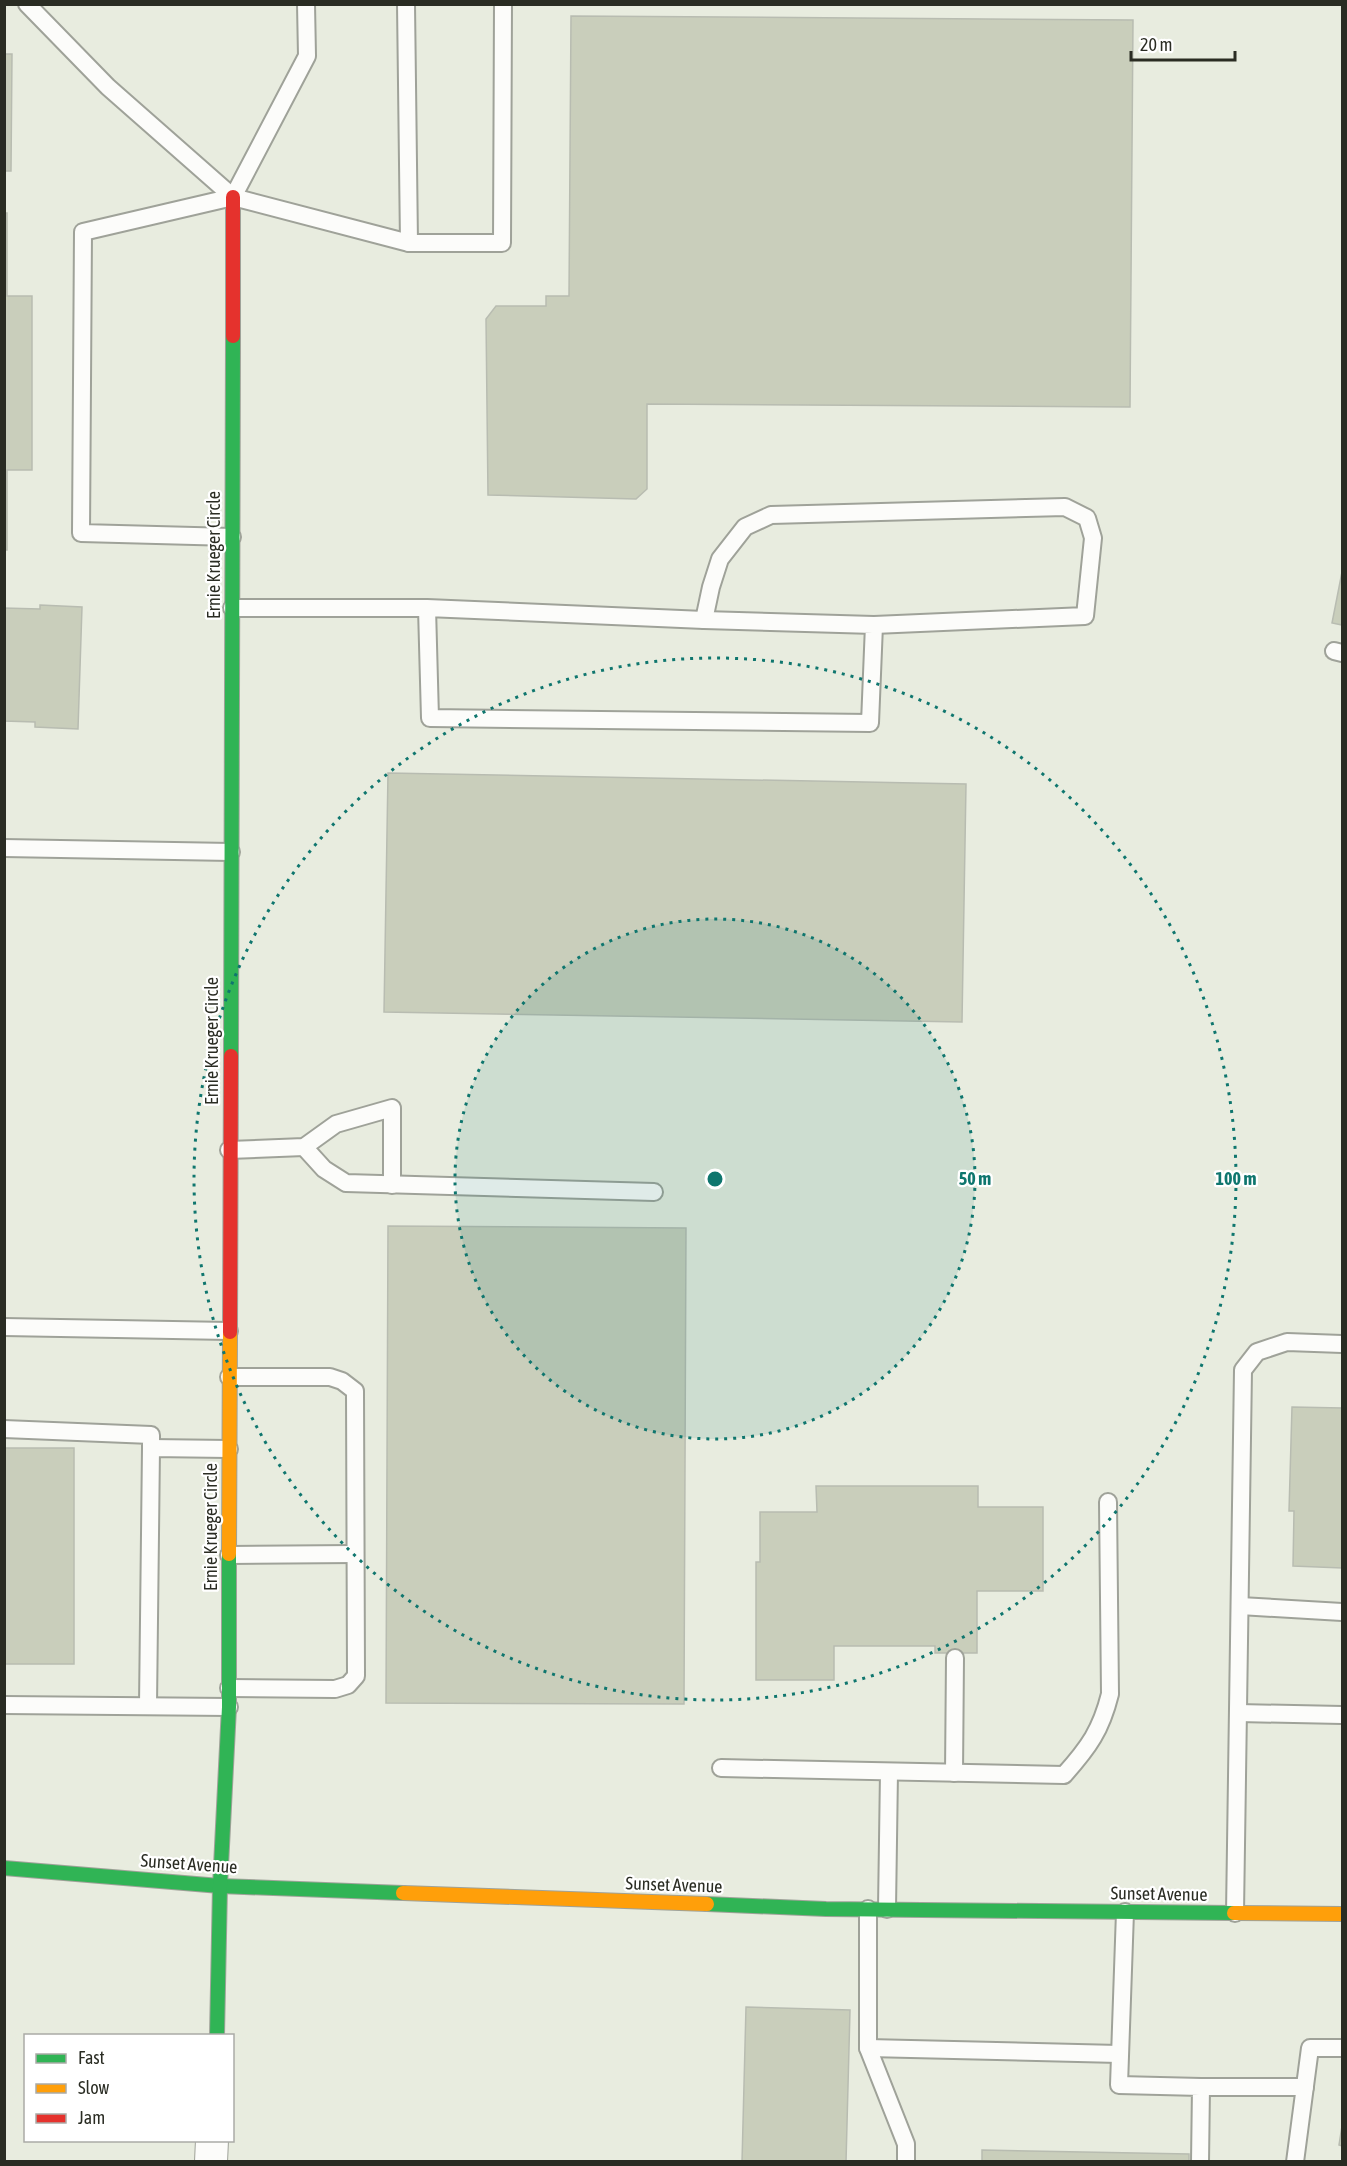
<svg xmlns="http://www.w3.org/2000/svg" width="1347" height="2166" font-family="'Asap Condensed',sans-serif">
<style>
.building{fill:#c9cebb;stroke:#b8bcb1;stroke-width:1.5}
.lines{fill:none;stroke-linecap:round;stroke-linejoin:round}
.lane-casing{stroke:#9fa299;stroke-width:20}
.street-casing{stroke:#9fa299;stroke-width:34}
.fast-casing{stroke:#9fa299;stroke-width:16}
.slow-casing{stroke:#9fa299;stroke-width:16}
.jam-casing{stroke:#9fa299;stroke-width:16}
.lane{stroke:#fcfcfa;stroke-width:16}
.street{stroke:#fcfcfa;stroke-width:32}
.fast{stroke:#30b455;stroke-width:14}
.slow{stroke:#ff9f0a;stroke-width:14}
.jam{stroke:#e5322d;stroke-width:14}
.ring{fill:none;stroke:#0f766e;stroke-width:3;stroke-dasharray:3 6}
.labels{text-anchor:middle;stroke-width:4.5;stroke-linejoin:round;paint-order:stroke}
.street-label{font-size:18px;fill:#2a2c23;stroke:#fff}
.centre{fill:#0f766e;stroke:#fff;stroke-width:3}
.ring-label{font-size:18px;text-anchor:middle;font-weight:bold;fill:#0f766e;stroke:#fff;stroke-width:4.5;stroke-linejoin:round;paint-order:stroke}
</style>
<rect width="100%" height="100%" fill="#e8ecdf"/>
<!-- building -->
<g class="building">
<path d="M571,16L1133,20L1130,407L647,404V489L636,499L488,495L486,319L496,306H546V296H569Z"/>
<path d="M4,54H12L11,171H4Z"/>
<path d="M4,213H7V296H32V470H7V550H4Z"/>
<path d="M1342,572V625L1332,623Z"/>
<path d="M40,605L82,607L78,729L35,727V722L4,721V608L40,609Z"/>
<path d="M388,773L966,784L962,1022L384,1012Z"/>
<path d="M388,1226L686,1228L684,1704L386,1703Z"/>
<path d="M1292,1407L1342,1408V1568L1293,1566L1294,1511H1289Z"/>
<rect x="4" y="1448" width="70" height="216"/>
<path d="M816,1486H978V1507H1043V1591H977V1653H935V1646H834V1680H756V1562H760V1512H817Z"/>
<path d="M746,2007L850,2010L846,2162H742Z"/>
<path d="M1342,2126V2146L1339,2145Z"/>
<path d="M982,2150L1189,2154V2162H982Z"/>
</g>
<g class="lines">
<!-- lane casing -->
<g class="lane-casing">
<g id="lane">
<path d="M27,4L108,87L233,197L409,243"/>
<path d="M406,4L409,243H502L503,4"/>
<path d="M232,537L81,533L83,232L233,197L307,56L306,4"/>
<path d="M232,608H427L430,718L870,723L874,625L704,620L427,608"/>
<path d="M704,620L711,587L720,559L745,527L771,515L1065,507L1087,518L1093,538L1085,616L874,625"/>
<path d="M1334,651L1342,653"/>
<path d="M4,848L231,852"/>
<path d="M304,1147L324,1169L346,1183L654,1192"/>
<path d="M229,1150L304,1147L336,1124L392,1108V1185"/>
<path d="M4,1327L229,1331"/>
<path d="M229,1377H330L342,1381L355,1391L356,1676L348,1685L335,1689L229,1688"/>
<path d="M4,1429L151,1435V1448"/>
<path d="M229,1555L355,1554"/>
<path d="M1240,1606L1342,1612"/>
<path d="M4,1705L229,1707"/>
<path d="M148,1706L151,1448L229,1449"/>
<path d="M1238,1713L1342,1715"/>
<path d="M721,1768L1064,1775C1089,1747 1101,1730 1110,1694L1108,1502"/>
<path d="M954,1773L955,1658"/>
<path d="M868,1909V2048L906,2144V2162"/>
<path d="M887,1909L889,1772"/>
<path d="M1125,1912L1119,2085L1201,2087L1200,2162"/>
<path d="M1235,1913L1243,1370L1257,1352L1287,1342L1342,1344"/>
<path d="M868,2048L1119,2054"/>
<path d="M1201,2087H1305"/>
<path d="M1295,2162L1310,2048H1342"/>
</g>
</g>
<!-- street casing -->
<g class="street-casing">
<path id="street" d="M211,2162L212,2140"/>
</g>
<!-- fast casing -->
<g class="fast-casing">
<g id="fast">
<path d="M231,1056L233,336"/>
<path d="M4,1868L220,1886L403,1893"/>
<path d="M707,1904L826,1909L1234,1913"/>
<path d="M217,2036L220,1886L229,1707V1554"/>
</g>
</g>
<!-- slow casing -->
<g class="slow-casing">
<g id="slow">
<path d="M229,1554L230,1332"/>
<path d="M403,1893L707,1904"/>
<path d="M1234,1913L1342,1914"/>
</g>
</g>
<!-- jam casing -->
<g class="jam-casing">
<g id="jam">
<path d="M233,336V197"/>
<path d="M230,1332L231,1056"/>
</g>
</g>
<!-- lane -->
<use href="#lane" class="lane"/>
<!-- street -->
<use href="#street" class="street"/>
<!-- fast -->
<use href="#fast" class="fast"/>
<!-- slow -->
<use href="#slow" class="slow"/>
<!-- jam -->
<use href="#jam" class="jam"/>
</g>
<!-- distance rings -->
<circle cx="715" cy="1179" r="260" fill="#0f766e" fill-opacity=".12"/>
<g class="ring">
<circle cx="715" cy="1179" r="260"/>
<circle cx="715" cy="1179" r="521"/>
</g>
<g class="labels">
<!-- street labels -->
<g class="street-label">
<text transform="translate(214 555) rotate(-90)" y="6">Ernie Krueger Circle</text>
<text transform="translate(212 1041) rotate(-90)" y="6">Ernie Krueger Circle</text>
<text transform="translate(211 1527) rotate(-90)" y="6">Ernie Krueger Circle</text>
<text transform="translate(189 1864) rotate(4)" y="6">Sunset Avenue</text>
<text transform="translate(674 1885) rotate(2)" y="6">Sunset Avenue</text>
<text transform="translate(1159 1894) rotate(1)" y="6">Sunset Avenue</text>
</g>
</g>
<circle cx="715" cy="1179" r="9" class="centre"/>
<g class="ring-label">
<text x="975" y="1185">50 m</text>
<text x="1236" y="1185">100 m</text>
</g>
<!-- border -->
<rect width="1347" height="2166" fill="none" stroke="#2a2c23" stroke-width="12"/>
<!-- legend -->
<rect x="24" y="2034" width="210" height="108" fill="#ffffff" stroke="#aaaba7" stroke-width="1.5"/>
<rect x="36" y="2054" width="30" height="9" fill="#30b455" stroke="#aaaba7" stroke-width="1.5"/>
<text x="78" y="2064" font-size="18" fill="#2a2c23">Fast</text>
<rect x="36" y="2084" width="30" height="9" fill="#ff9f0a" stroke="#aaaba7" stroke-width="1.5"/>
<text x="78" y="2094" font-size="18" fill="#2a2c23">Slow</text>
<rect x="36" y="2114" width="30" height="9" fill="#e5322d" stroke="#aaaba7" stroke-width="1.5"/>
<text x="78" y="2124" font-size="18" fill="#2a2c23">Jam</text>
<!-- scale -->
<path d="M1131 51v9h104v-9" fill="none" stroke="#2a2c23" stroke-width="3"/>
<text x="1140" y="51" font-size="18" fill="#2a2c23" stroke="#ffffff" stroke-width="4.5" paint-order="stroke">20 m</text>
</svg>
